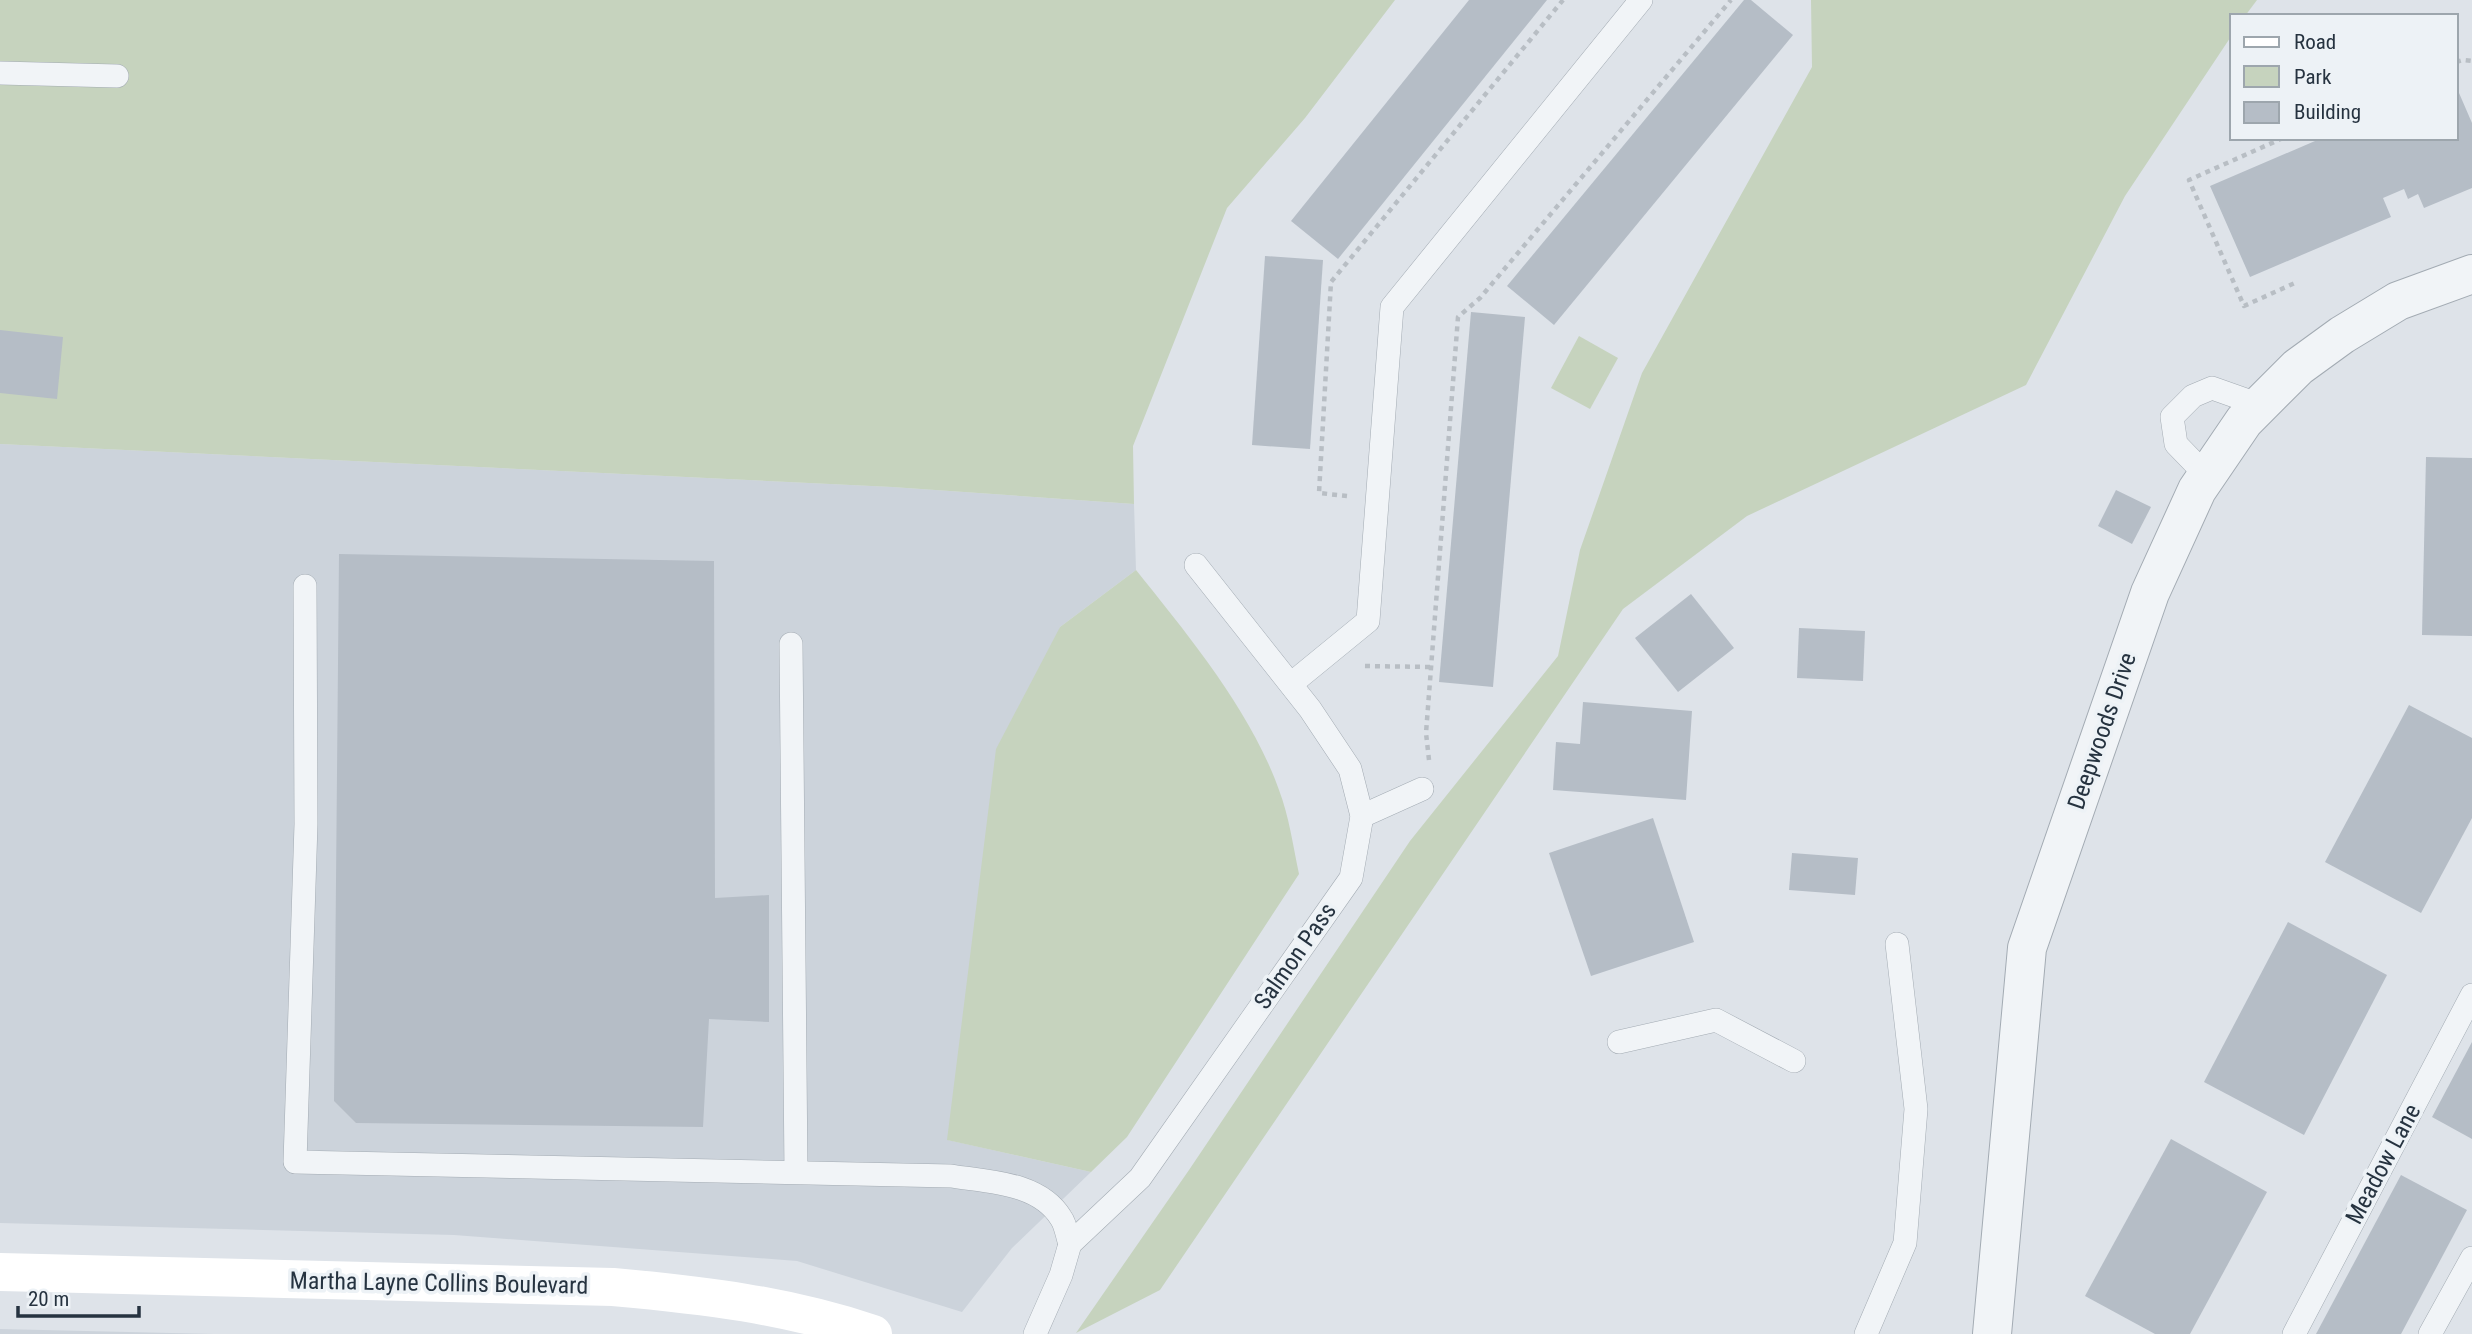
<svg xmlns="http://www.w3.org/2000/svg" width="2472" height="1334" font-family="'Roboto Condensed',sans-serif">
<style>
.built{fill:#ccd3db}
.green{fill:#c6d3be}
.building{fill:#b5bdc6}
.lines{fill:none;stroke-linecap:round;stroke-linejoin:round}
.service-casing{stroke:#a3abb3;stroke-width:24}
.minor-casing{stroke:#a3abb3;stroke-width:40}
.path{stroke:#b8bec4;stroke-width:4.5;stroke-dasharray:5 5;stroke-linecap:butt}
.service{stroke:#f1f4f7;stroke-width:23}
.minor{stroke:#f1f4f7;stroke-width:38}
.secondary{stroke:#fff;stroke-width:38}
.labels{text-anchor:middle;stroke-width:7;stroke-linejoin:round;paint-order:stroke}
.street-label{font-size:24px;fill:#263340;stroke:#edf2f6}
</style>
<rect width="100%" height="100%" fill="#dee3e9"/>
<!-- built -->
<g class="built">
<path d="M0,444L892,487L1134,504L1136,570L1060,627L948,1140L1091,1172L1012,1248L962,1312L797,1261L454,1235L0,1223Z"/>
<path d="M0,1329L214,1334H0Z"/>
</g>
<!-- green -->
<g class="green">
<path d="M0,0H1395L1305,118L1227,208L1133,446L1134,504L892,487L0,444Z"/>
<path d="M1811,0H2257L2245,16H2232V35L2125,196L2026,385L1747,516L1623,609L1160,1290L1076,1333L1189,1170L1410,841L1558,656L1580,550L1642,373L1812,67Z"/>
<path d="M1579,336L1618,358L1590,409L1551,388Z"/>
<path d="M1136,570C1188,635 1251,711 1279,790C1289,816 1293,846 1299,874L1127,1137L1091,1172L947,1140L996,749L1060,627Z"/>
</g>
<!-- building -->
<g class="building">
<path d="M1469,0H1547L1338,259L1291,221Z"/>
<path d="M1744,0H1751L1793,35L1554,325L1507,286Z"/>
<path d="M2456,86L2472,123V188L2424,208L2418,194L2408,199L2404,189L2383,198L2391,217L2250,277L2210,186L2322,138H2456Z"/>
<path d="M1265,256L1323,260L1310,449L1252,445Z"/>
<path d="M1471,312L1525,317L1493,687L1439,682Z"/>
<path d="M0,330L63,337L57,399L0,393Z"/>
<path d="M2426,457L2472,458V636L2422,635Z"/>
<path d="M2116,490L2151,507L2132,544L2098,526Z"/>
<path d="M339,554L714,561L715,898L769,895V1022L709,1019L703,1127L356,1123L334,1101Z"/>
<path d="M1691,594L1734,648L1678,692L1635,638Z"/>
<path d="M1799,628L1865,631L1863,681L1797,678Z"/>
<path d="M1583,702L1692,711L1686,800L1553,790L1556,742L1580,744Z"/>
<path d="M2409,705L2472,738V818L2421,913L2325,862Z"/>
<path d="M1653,818L1694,942L1591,976L1549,853Z"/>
<path d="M1792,853L1858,858L1855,895L1789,890Z"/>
<path d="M2288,922L2387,975L2304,1135L2204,1082Z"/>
<path d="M2472,1042V1139L2432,1117Z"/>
<path d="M2171,1139L2267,1192L2190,1334H2155L2085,1296Z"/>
<path d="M2401,1175L2467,1210L2401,1334H2316Z"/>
</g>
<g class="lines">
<!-- service casing -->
<g class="service-casing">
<g id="service">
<path d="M0,73L117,76"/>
<path d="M2207,476L2176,444L2172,417L2193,396L2212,388L2260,405"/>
<path d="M305,586L306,824L295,1162L951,1176C988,1182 1039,1182 1061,1218C1066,1225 1067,1236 1070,1244"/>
<path d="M791,644L796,1172"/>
<path d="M1291,684L1368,621L1392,307L1641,0"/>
<path d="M1362,816L1422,789"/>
<path d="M1619,1042L1716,1020L1794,1061"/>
<path d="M1035,1334L1061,1275L1070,1244L1140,1178L1351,878L1362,816L1350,769L1310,709L1196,565"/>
<path d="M1866,1334L1905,1243L1916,1109L1897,944"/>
<path d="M2294,1334L2472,995"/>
<path d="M2430,1334L2472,1258"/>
</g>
</g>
<!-- minor casing -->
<g class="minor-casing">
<path id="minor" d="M1992,1334L2027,948L2150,593L2197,490L2244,421L2298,367L2342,335L2398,301L2472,274"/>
</g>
<!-- path -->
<g class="path">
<path d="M2456,62L2463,60L2472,61"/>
<path d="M2283,138L2189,180L2244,306L2297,282"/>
<path d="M1347,496L1319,493L1331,282L1563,0"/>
<path d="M1365,666L1431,667"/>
<path d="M1429,760L1426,733L1458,317L1480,298L1731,0"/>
</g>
<!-- service -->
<use href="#service" class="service"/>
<!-- minor -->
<use href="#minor" class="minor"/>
<!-- secondary -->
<path class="secondary" d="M0,1272L613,1287C703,1295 787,1305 873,1334"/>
</g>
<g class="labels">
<!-- street labels -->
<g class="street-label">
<text transform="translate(2102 731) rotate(-71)" y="8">Deepwoods Drive</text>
<text transform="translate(1295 956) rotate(-55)" y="8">Salmon Pass</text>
<text transform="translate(2383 1164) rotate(-62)" y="8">Meadow Lane</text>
<text transform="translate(439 1283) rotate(1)" y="8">Martha Layne Collins Boulevard</text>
</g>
</g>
<!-- legend -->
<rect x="2230" y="14" width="228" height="126" fill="#edf2f6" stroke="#9da6ad" stroke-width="2"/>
<rect x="2244" y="37" width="35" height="10" fill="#ffffff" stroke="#9da6ad" stroke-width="2"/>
<text x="2294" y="49" font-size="21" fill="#263340">Road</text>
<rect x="2244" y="66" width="35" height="21" fill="#c6d3be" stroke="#9da6ad" stroke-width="2"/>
<text x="2294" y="84" font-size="21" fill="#263340">Park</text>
<rect x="2244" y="102" width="35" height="21" fill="#b5bdc6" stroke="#9da6ad" stroke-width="2"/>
<text x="2294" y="119" font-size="21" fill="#263340">Building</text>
<!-- scale -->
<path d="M18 1306v10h121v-10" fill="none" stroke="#263340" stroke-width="3.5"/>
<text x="28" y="1306" font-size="21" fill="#263340" stroke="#edf2f6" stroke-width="5" paint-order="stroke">20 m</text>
</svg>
